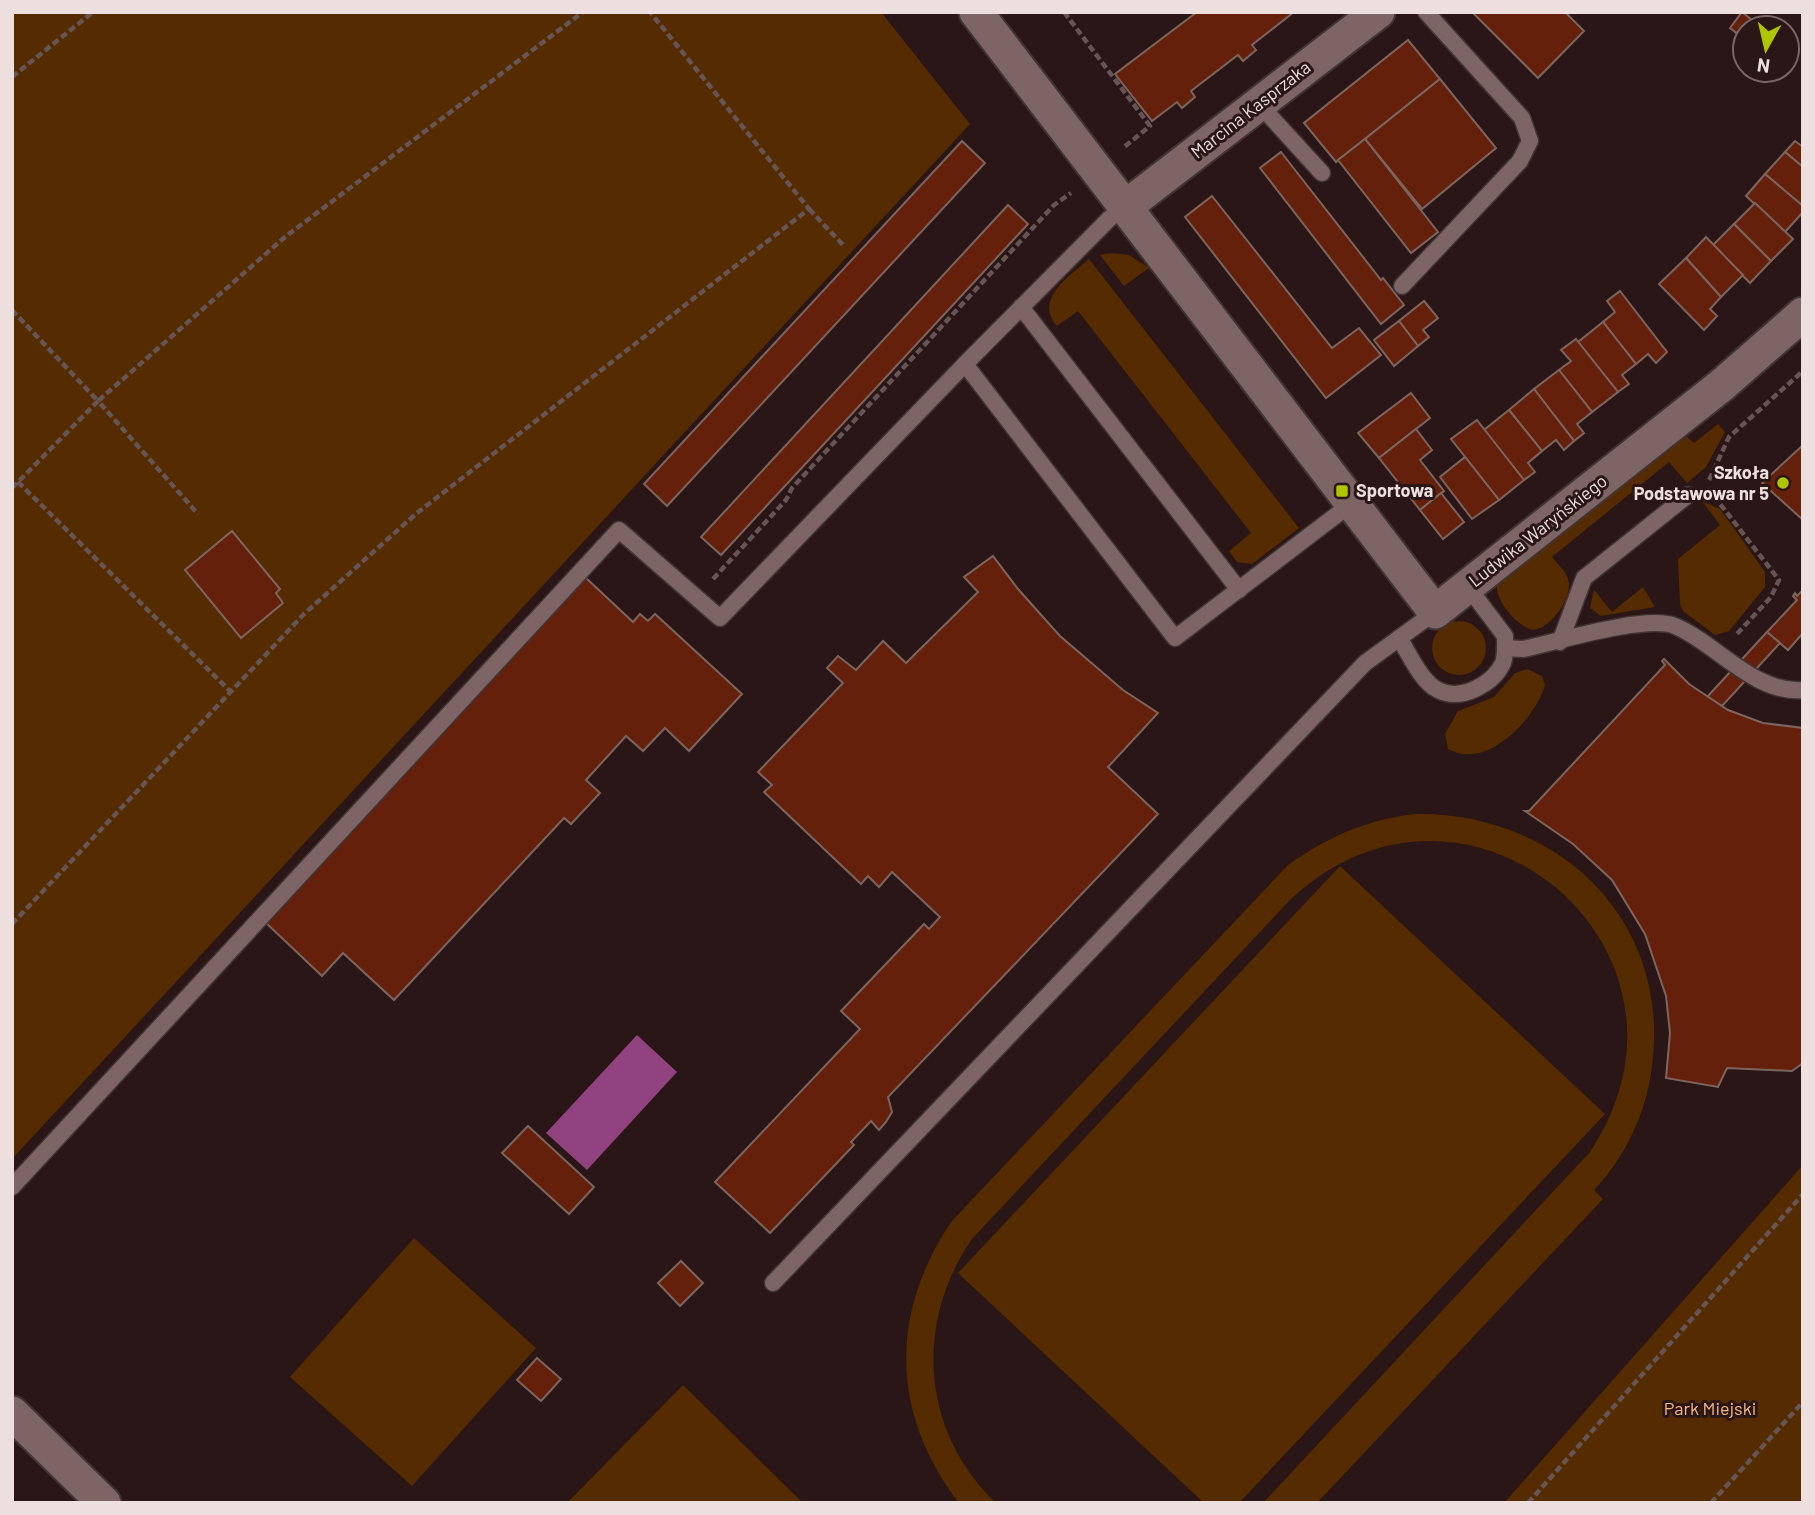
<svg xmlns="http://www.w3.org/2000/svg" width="1815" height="1515" font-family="Barlow,sans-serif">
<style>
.green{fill:#552b02}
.water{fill:#90437e}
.building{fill:#64200b;stroke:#7c655e;stroke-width:2}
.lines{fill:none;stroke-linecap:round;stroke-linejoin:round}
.service-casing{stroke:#423334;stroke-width:19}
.minor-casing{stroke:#423334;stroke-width:37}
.path{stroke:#675555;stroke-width:4.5;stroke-dasharray:7 3.5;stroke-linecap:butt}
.service{stroke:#7d6465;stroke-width:16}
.minor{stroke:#7d6465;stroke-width:33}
.poi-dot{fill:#b0c501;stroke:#2a1617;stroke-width:2.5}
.labels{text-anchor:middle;stroke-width:6;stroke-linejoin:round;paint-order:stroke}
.street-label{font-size:18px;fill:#eedfdf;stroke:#2a1617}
.poi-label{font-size:18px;font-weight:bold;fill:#eedfdf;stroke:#2a1617;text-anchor:end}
.park-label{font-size:18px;fill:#f7b88a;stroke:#2a1617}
</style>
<rect width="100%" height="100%" fill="#2a1617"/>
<!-- green -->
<g class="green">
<path d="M12,12H881L970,124L12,1159Z"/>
<path d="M1111,253L1129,255L1149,268L1124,286L1100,255Z"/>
<path d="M1089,259L1299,528L1252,564L1237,562L1229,551L1251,533L1078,311L1057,326C1033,299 1070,276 1089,259Z"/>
<path d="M1718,424L1725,432L1706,467L1687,483L1669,462L1552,557C1556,563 1566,571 1568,579C1574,597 1550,629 1533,630C1517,626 1494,600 1497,583L1684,434L1694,443Z"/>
<path d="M1702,501L1720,509L1765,572V587L1729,631L1715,635L1683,611L1680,604L1678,559L1720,525Z"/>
<path d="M1643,587L1655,607L1601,616L1590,608L1594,590L1612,612Z"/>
<circle cx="1459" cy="648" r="27"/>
<path d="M1527,669L1542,676L1545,685C1535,719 1487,771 1448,749L1445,734L1458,711L1494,697L1515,673Z"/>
<path d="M1415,814C1560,812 1675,923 1651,1073C1645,1115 1624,1159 1594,1190L1603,1199L1317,1503H1263L1590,1152C1724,950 1466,734 1290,900L972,1239C914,1323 921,1431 996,1503H959C891,1414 889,1315 951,1222L1288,865C1327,837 1366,820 1415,814Z"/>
<path d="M1340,866L1605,1114L1239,1503H1204L958,1273Z"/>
<path d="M1803,1165V1503H1504Z"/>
<path d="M414,1238L536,1348L412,1486L290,1377Z"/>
<path d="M683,1385L803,1503H567Z"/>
</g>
<!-- water -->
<path class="water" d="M637,1035L677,1072L587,1170L546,1133Z"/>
<!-- building -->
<g class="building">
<path d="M1197,12H1294L1252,45L1256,50L1243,61L1238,55L1191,91L1195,97L1182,108L1177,102L1152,121L1115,74Z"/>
<path d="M1472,12H1565L1584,31L1538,78Z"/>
<path d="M1742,12L1762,28H1745V40L1730,28Z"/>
<path d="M1408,40L1440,79L1336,162L1304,123Z"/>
<path d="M1440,79L1496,148L1422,209L1365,139Z"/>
<path d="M1365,139L1438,232L1411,253L1338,160Z"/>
<path d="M962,141L985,163L667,506L644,484Z"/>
<path d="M1795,141L1803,147V167L1785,152Z"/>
<path d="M1281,152L1381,280L1383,278L1404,305L1381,324L1260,168Z"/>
<path d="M1785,152L1803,167V206L1765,174Z"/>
<path d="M1765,174L1803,206V212L1785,232L1746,196Z"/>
<path d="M1212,196L1332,348L1359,328L1381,355L1326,398L1185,217Z"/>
<path d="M1755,203L1793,239L1771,261L1734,224Z"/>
<path d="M1008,205L1028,224L721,555L701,537Z"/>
<path d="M1734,224L1771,261L1750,283L1713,245Z"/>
<path d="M1706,237L1743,275L1721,297L1686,258Z"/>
<path d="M1686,258L1721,297L1710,309L1717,316L1704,330L1659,284Z"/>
<path d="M1620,291L1667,352L1656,363L1648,354L1636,364L1603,322L1615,312L1607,301Z"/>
<path d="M1424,301L1438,318L1423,330L1429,337L1418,346L1399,321Z"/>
<path d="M1399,321L1418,346L1394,366L1374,340Z"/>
<path d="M1603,322L1636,364L1622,375L1629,384L1618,392L1578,342Z"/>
<path d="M1576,339L1618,392L1592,412L1559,370L1571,361L1561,350Z"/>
<path d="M1559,370L1592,412L1577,424L1584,433L1574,441L1534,389Z"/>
<path d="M1534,389L1574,441L1564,450L1556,440L1542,451L1509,410Z"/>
<path d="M1411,393L1430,418L1379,458L1358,433Z"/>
<path d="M1509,410L1542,451L1528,463L1535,472L1524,480L1484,430Z"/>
<path d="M1477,420L1524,480L1499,500L1451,439Z"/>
<path d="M1416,429L1432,450L1420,460L1444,491L1420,510L1379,458Z"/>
<path d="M1803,445V520L1762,483Z"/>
<path d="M1465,457L1499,500L1472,519L1440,477Z"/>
<path d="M1441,493L1464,522L1443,539L1420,510Z"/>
<path d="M232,531L280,589L276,593L283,603L241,638L185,570Z"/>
<path d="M993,556L1018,589L1060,636L1123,690L1158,713L1108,767L1158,814L888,1097L892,1112L886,1122L879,1130L871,1121L851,1142L854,1145L770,1233L715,1182L860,1029L841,1011L924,924L929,929L940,917L892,872L879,887L868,876L861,884L764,792L772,785L758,772L843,683L827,668L838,656L856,670L883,641L906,663L978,592L964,577Z"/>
<path d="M586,578L633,622L640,614L648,621L655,614L742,694L689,751L665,728L643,751L626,736L586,780L600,793L571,824L564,818L394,1000L343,953L322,976L265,922Z"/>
<path d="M1803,590V633L1788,650L1767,632L1797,600L1793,596L1795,593L1797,596Z"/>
<path d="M1767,632L1780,643L1722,706L1707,697Z"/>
<path d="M1664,659L1689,684L1728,710L1763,723L1803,728V1063L1792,1071L1727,1068L1718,1087L1666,1078L1670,1033L1666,996L1645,934L1612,880L1573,844L1525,811H1529L1665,665L1662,661Z"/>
<path d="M528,1126L594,1187L569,1214L502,1153Z"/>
<path d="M681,1261L703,1283L680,1306L658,1283Z"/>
<path d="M537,1358L561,1379L541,1401L517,1380Z"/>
</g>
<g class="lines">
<!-- service casing -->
<g class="service-casing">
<g id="service">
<path d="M1259,104L1322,173"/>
<path d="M1124,208L1110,218L965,364L1175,638L1351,504"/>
<path d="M1402,286L1520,161L1530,141L1522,118L1426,12"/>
<path d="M1021,307L1239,590"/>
<path d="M1399,638C1409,653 1421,682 1438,690C1461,702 1493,684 1503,663C1506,654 1505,645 1505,636L1468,587"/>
<path d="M1560,642L1584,578L1688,495"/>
<path d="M1505,648L1523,649C1556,642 1647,614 1675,626C1716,643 1754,694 1803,690"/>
<path d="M12,1187L619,530L720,618L965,364"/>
<path d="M773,1283L1365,663L1435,612"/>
</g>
</g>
<!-- minor casing -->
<g class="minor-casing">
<g id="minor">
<path d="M976,12L1435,612L1722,385L1803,314"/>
<path d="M1124,208L1378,12"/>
<path d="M12,1413L104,1503"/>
</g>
</g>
<!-- path -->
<g class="path">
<path d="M1064,12L1150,126L1123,148"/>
<path d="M12,77L93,12"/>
<path d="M809,209L844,246"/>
<path d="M12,310L98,401L285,237L583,12"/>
<path d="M1709,480L1729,437L1803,371"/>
<path d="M18,482L231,692"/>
<path d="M12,488L98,401L198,514"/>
<path d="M1714,496L1779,580L1771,597L1736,635"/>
<path d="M713,579L786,500L792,488L1054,205L1071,193"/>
<path d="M12,924L304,614L417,513L809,209L650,12"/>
<path d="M1528,1503L1803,1194"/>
<path d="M1711,1503L1803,1402"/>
</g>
<!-- service -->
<use href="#service" class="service"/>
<!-- minor -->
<use href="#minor" class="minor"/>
</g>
<!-- markers -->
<g class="poi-dot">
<circle cx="1783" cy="483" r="7"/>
<rect x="1335" y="484" width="14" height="14" rx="3.5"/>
</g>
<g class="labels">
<!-- street labels -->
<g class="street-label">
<text transform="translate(1251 110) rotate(-38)" y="6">Marcina Kasprzaka</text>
<text transform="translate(1538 531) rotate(-38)" y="6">Ludwika Waryńskiego</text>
</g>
<!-- poi labels -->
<g class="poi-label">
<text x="1769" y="479">Szkoła<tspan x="1769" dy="21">Podstawowa nr 5</tspan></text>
<text x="1356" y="497" text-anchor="start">Sportowa</text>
</g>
<!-- park labels -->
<g class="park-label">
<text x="1710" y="1415">Park Miejski</text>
</g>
</g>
<!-- border -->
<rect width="1815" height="1515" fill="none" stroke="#eedfdf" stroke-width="28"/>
<!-- north arrow -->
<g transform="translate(1766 49) rotate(188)"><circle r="33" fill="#2a1617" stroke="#786667" stroke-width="2"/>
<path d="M0-5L12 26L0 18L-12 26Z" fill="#b0c501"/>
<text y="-10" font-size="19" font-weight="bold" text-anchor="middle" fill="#eedfdf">N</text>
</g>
</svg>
